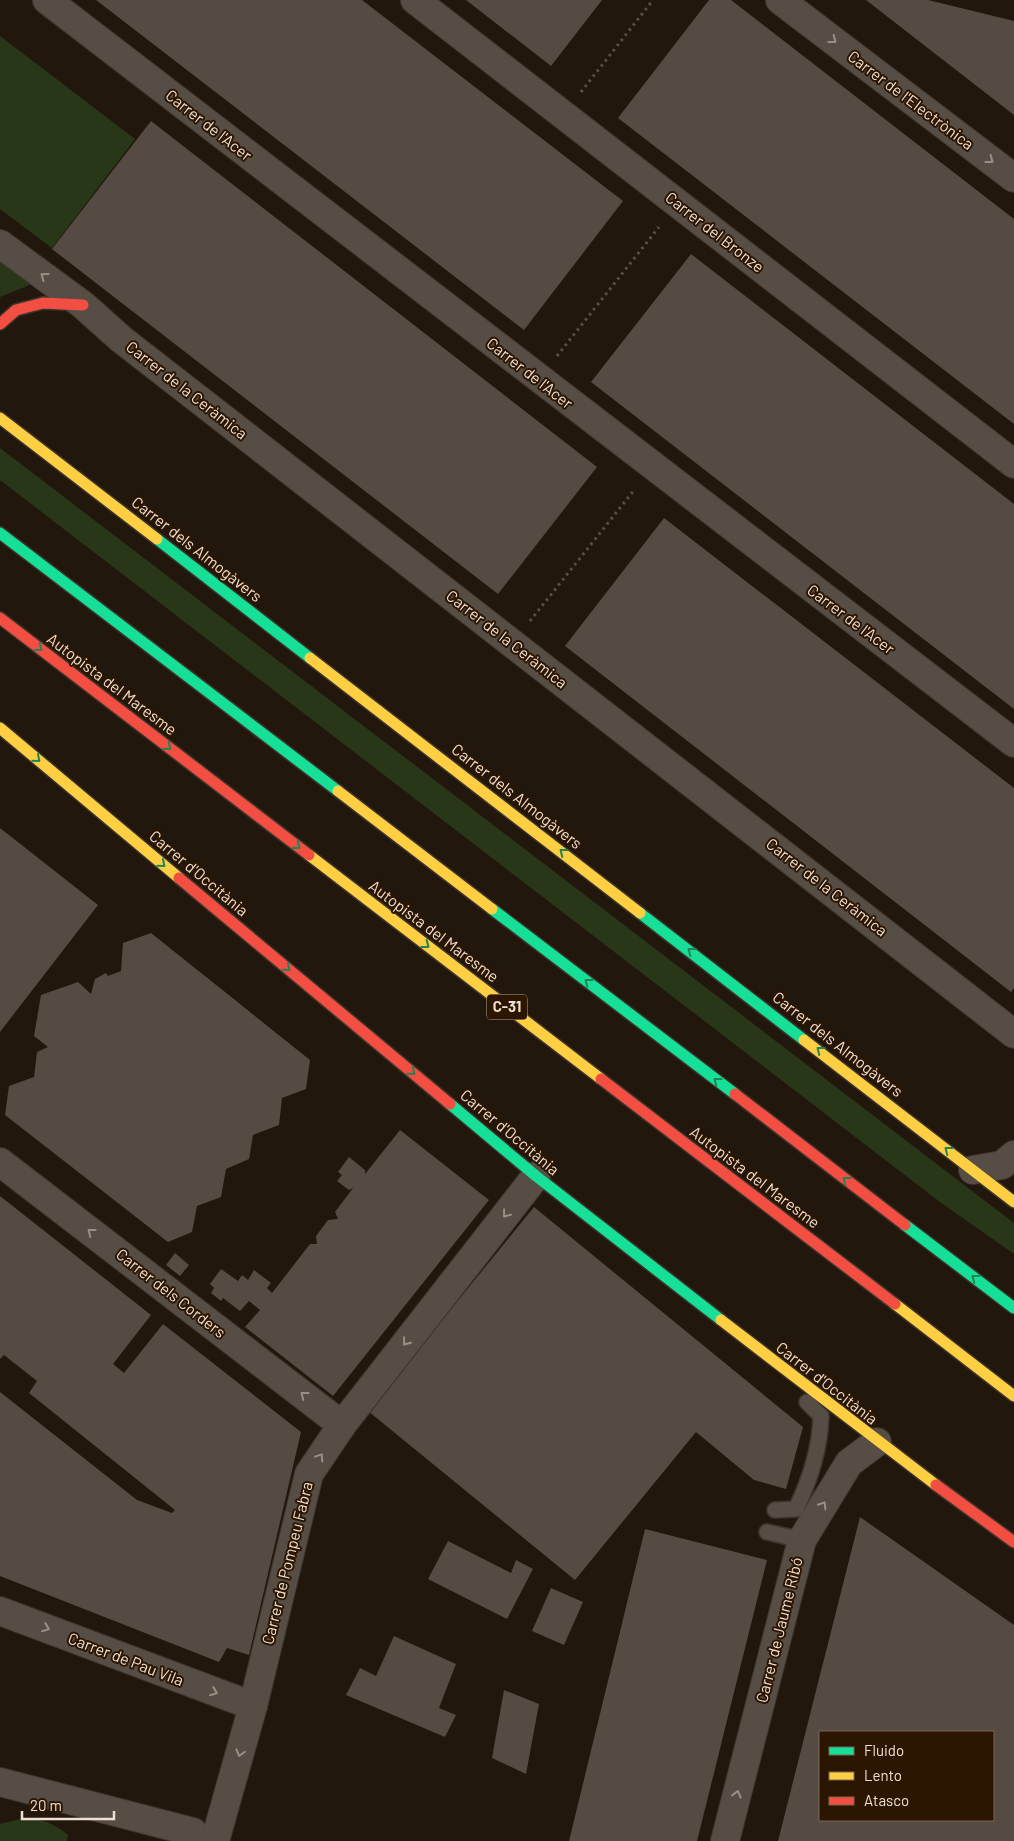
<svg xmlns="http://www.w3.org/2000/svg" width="1014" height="1841" font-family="Barlow,sans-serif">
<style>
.green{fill:#293719}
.building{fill:#554b42;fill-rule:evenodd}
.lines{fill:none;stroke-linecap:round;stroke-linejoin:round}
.lane-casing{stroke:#3d342d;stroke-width:18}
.street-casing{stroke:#3d342d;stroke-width:30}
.fast-casing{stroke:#3d342d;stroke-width:14}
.slow-casing{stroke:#3d342d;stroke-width:14}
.jam-casing{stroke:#3d342d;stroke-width:14}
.path{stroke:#595047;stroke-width:3;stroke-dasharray:2.5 4;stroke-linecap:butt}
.lane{stroke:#564d44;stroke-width:15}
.street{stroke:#564d44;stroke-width:28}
.fast{stroke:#16e098;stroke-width:11}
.slow{stroke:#ffcf43;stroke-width:11}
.jam{stroke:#f24e42;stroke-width:11}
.oneway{stroke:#9a8f84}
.oneway2{stroke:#208554}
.labels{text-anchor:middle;stroke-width:4;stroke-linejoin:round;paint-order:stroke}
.shield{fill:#2c1602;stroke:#b4a394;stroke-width:1}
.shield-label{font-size:15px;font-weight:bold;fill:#eedfd2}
.street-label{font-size:16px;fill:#eedfd2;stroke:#2c1602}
</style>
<rect width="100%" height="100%" fill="#22170c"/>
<!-- green -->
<g class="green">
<path d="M0,36L135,139L52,248L0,209Z"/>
<path d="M0,259L32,284L0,297Z"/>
<path d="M0,448L1014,1223V1254L940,1202L0,480Z"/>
<path d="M24,1818C41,1818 55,1824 68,1835L67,1841H0V1824Z"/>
</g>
<!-- building -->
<g class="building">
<path d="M96,0H362L623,201L524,330Z"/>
<path d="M466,0H602L551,66Z"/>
<path d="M709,0H731L1014,219V424L618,118Z"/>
<path d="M866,0H928L1014,21V115Z"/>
<path d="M151,121L597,467L498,594L52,249Z"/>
<path d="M691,254L1014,504V709L591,382Z"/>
<path d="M664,518L1014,788V988L1011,992L565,646Z"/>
<path d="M0,828L98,905L0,1032Z"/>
<path d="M151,933L310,1060L306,1089L282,1098L279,1125L253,1135L249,1159L226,1169L221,1197L197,1206L192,1232L168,1242L5,1115L9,1086L34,1077L37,1052L48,1047L34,1036L41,995L78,982L91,994L95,979L106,973L108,976L121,971L123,943Z"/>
<path d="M400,1130L489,1200L333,1396L245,1327L260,1310L249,1301L240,1311L223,1298L221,1301L211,1293L214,1288L210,1284L221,1269L238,1281L242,1275L248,1280L254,1270L271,1283L267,1288L272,1293L310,1244H317L316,1236L328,1220L338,1219L335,1212L353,1188L349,1190L337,1181L342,1175L338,1172L349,1157L365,1170V1174Z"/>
<path d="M0,1196L151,1315L113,1364L124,1373L163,1324L301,1432L249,1655L227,1648L219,1662L0,1576V1392L137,1500L172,1513L175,1510L29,1393L37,1381L4,1355L0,1359Z"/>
<path d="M534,1207L803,1427L786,1489L754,1480L696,1432L575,1580L368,1411Z"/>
<path d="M175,1253L189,1265L180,1276L166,1265Z"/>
<path d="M860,1517L1014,1625V1841H778ZM820,1732H993V1820H820Z"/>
<path d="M645,1529L767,1560L697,1841H569Z"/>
<path d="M448,1541L511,1573L516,1560L533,1569L507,1619L428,1579Z"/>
<path d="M551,1588L583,1602L564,1645L532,1631Z"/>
<path d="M394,1636L456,1664L439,1708L456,1715L445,1737L346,1695L360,1668L376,1676Z"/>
<path d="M504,1690L539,1704L526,1774L492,1758Z"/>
</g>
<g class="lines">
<!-- lane casing -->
<g class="lane-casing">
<g id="lane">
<path d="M775,1510L796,1509C810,1480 820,1448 821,1416L807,1402"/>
<path d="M767,1532L802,1540"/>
</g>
</g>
<!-- street casing -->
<g class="street-casing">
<g id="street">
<path d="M47,0L1014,743"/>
<path d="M415,0L1014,464"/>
<path d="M780,0L1014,178"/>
<path d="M0,244L83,305L121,339L1014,1034"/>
<path d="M0,1162L342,1425"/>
<path d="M973,1170L1002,1165L1014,1155"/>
<path d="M0,1611L253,1706"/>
<path d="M0,1782L193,1832L190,1841"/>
<path d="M215,1841L253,1706L309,1474L342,1425L536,1176"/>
<path d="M725,1841L802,1540L849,1463L877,1442"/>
</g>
</g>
<!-- fast casing -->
<g class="fast-casing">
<g id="fast">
<path d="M0,533L338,791"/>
<path d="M157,539L310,658"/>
<path d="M492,909L735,1094"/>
<path d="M640,913L804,1040"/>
<path d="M450,1104L536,1176L721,1320"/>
<path d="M905,1225L1014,1308"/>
</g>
</g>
<!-- slow casing -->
<g class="slow-casing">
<g id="slow">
<path d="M0,418L157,539"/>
<path d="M310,658L640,913"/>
<path d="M0,728L179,878"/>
<path d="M338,791L492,909"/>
<path d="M309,855L601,1079"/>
<path d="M804,1040L1014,1202"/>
<path d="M895,1304L1014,1396"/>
<path d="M721,1320L936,1485"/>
</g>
</g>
<!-- jam casing -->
<g class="jam-casing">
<g id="jam">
<path d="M0,324L16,310L43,303L83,305"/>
<path d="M0,618L309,855"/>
<path d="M179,878L450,1104"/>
<path d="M601,1079L895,1304"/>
<path d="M735,1094L905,1225"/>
<path d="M936,1485L1014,1542"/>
</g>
</g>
<!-- path -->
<g class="path">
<path d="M581,92L653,0"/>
<path d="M557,356L659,227"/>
<path d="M530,621L635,489"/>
</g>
<!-- lane -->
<use href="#lane" class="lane"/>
<!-- street -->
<use href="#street" class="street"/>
<!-- fast -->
<use href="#fast" class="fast"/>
<!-- slow -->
<use href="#slow" class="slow"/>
<!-- jam -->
<use href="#jam" class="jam"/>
</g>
<!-- one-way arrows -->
<defs><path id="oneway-chevron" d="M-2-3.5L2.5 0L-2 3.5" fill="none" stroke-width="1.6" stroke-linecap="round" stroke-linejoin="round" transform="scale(1.25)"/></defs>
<g class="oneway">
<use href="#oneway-chevron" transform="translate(833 40) rotate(37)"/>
<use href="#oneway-chevron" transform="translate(990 160) rotate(37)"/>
<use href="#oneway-chevron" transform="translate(44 276) rotate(-144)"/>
<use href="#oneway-chevron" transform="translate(506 1214) rotate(128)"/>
<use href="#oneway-chevron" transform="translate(91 1232) rotate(-142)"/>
<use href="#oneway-chevron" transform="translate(406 1342) rotate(128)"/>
<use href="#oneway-chevron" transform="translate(304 1395) rotate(-142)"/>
<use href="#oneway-chevron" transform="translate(320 1457) rotate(-56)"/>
<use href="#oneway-chevron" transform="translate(823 1505) rotate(-58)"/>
<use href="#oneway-chevron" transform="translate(46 1628) rotate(21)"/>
<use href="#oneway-chevron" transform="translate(214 1692) rotate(21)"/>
<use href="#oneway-chevron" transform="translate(240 1753) rotate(106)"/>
<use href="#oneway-chevron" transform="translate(737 1794) rotate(-76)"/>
</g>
<g class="oneway2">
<use href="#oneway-chevron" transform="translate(39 648) rotate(37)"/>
<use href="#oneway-chevron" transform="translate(168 747) rotate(37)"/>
<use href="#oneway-chevron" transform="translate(37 759) rotate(40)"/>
<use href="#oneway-chevron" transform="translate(297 846) rotate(37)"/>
<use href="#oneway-chevron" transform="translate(563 852) rotate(-142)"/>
<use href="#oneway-chevron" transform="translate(162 864) rotate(40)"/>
<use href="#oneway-chevron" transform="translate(426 945) rotate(37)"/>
<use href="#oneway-chevron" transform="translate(691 951) rotate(-142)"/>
<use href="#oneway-chevron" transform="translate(287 968) rotate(40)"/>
<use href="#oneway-chevron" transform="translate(588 982) rotate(-143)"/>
<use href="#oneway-chevron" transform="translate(820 1050) rotate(-142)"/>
<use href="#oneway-chevron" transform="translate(412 1072) rotate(40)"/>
<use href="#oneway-chevron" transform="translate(717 1081) rotate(-143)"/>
<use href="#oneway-chevron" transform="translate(948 1150) rotate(-142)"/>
<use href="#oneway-chevron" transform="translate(846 1180) rotate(-143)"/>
<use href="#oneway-chevron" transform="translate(975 1278) rotate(-143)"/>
</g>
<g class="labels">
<!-- shield labels -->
<rect class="shield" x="487" y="994.5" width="40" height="25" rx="4"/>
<g class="shield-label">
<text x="507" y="1012">C-31</text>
</g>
<!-- street labels -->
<g class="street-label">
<text transform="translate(911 100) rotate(37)" y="6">Carrer de l'Electrònica</text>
<text transform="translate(209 125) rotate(38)" y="6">Carrer de l'Acer</text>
<text transform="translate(715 232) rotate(38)" y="6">Carrer del Bronze</text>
<text transform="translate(530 373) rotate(38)" y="6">Carrer de l'Acer</text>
<text transform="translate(187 390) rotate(38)" y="6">Carrer de la Ceràmica</text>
<text transform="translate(197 549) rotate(38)" y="6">Carrer dels Almogàvers</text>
<text transform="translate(851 619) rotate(37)" y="6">Carrer de l'Acer</text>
<text transform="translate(507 639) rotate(38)" y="6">Carrer de la Ceràmica</text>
<text transform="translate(112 684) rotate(37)" y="6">Autopista del Maresme</text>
<text transform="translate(517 796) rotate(38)" y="6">Carrer dels Almogàvers</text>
<text transform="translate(199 873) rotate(40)" y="6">Carrer d'Occitània</text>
<text transform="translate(827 887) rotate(38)" y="6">Carrer de la Ceràmica</text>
<text transform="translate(434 931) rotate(37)" y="6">Autopista del Maresme</text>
<text transform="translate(838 1044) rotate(38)" y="6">Carrer dels Almogàvers</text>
<text transform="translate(510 1132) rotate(40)" y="6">Carrer d'Occitània</text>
<text transform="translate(755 1177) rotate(37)" y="6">Autopista del Maresme</text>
<text transform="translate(171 1293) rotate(38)" y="6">Carrer dels Corders</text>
<text transform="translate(827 1383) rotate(38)" y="6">Carrer d'Occitània</text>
<text transform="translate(287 1563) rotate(-76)" y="6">Carrer de Pompeu Fabra</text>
<text transform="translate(779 1630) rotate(-76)" y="6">Carrer de Jaume Ribó</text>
<text transform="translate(126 1659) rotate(21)" y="6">Carrer de Pau Vila</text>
</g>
</g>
<!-- legend -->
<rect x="819" y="1731" width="175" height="90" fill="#2c1602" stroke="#7a6655"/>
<rect x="829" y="1747" width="25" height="8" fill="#16e098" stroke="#7a6655"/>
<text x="864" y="1756" font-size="15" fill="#eedfd2">Fluido</text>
<rect x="829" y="1772" width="25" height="8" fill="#ffcf43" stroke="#7a6655"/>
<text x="864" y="1781" font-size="15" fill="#eedfd2">Lento</text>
<rect x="829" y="1797" width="25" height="8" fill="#f24e42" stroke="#7a6655"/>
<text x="864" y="1806" font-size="15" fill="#eedfd2">Atasco</text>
<!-- scale -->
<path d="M22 1811v8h92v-8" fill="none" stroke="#eedfd2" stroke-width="2.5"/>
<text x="30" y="1811" font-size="15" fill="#eedfd2" stroke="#2c1602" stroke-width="4" paint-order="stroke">20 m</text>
</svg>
